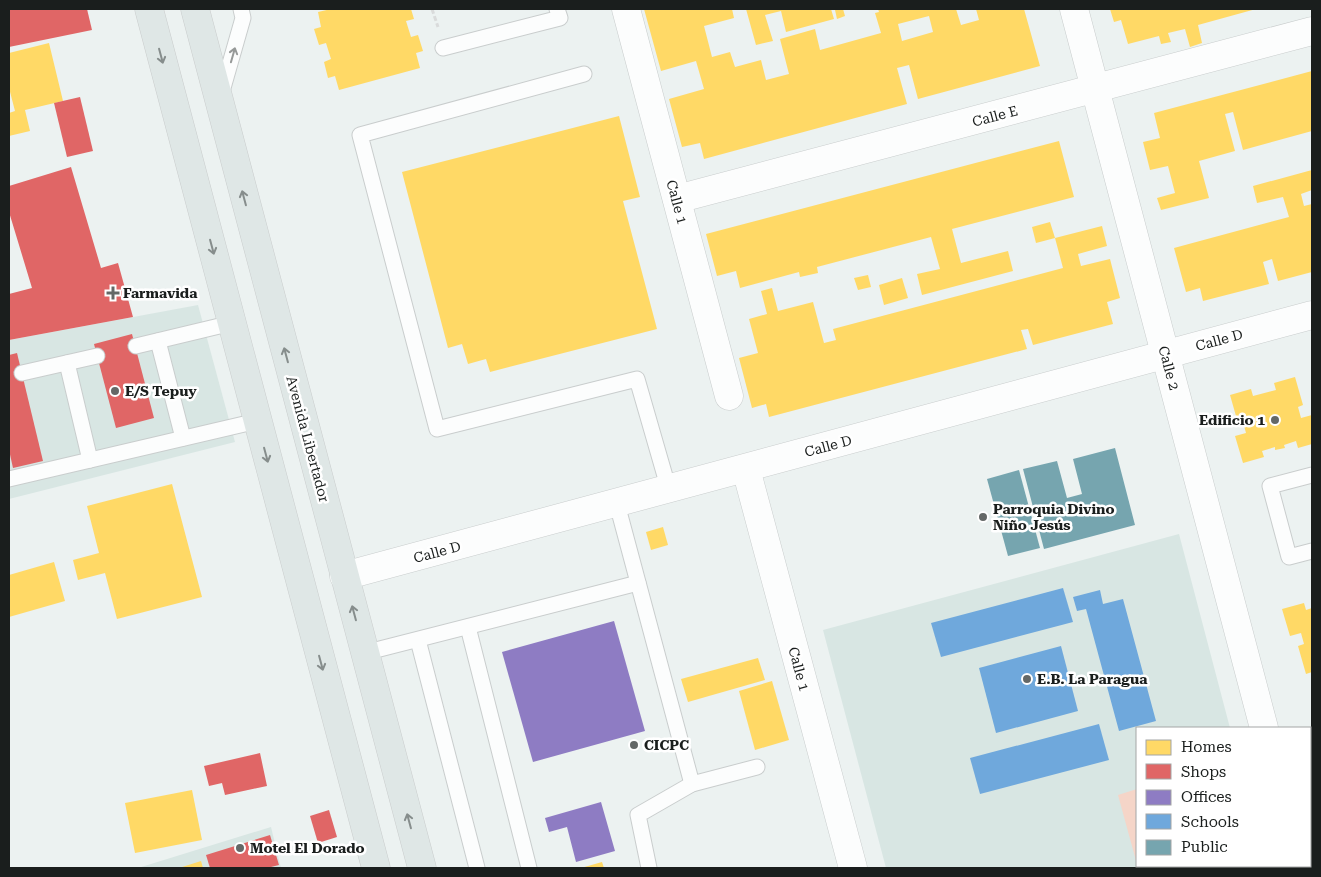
<svg xmlns="http://www.w3.org/2000/svg" width="1321" height="877" font-family="'Roboto Serif',serif">
<style>
.built{fill:#d8e6e3}
.green{fill:#f5d5c8}
.homes{fill:#ffd966;fill-rule:evenodd}
.shops{fill:#e06666}
.offices{fill:#8e7cc3}
.schools{fill:#6fa8dc}
.public{fill:#76a5af}
.lines{fill:none;stroke-linecap:round;stroke-linejoin:round}
.lane-casing{stroke:#c9cdcd;stroke-width:17}
.street-casing{stroke:#c9cdcd;stroke-width:29}
.primary-casing{stroke:#cacdcd;stroke-width:29}
.path{stroke:#d9dbdb;stroke-width:3;stroke-dasharray:5 2.5;stroke-linecap:butt}
.lane{stroke:#fcfdfd;stroke-width:15}
.street{stroke:#fcfdfd;stroke-width:28}
.primary{stroke:#dfe7e6;stroke-width:28}
.oneway{stroke:#969998}
.oneway2{stroke:#868d8c}
.poi-dot{fill:#646867;stroke:#fff;stroke-width:2}
.labels{text-anchor:middle;stroke-width:5;stroke-linejoin:round;paint-order:stroke}
.street-label{font-size:14px;fill:#1a1e1d;stroke:#fff}
.poi-label{font-size:14px;font-weight:bold;fill:#1a1e1d;stroke:#fff;text-anchor:start}
</style>
<rect width="100%" height="100%" fill="#ecf2f1"/>
<!-- built -->
<g class="built">
<path d="M198,305L235,442L9,499V340Z"/>
<path d="M1179,534L1230,728H1137V866H1267L1268,868H886L823,630Z"/>
<path d="M271,827L281,868H138Z"/>
</g>
<!-- green -->
<path class="green" d="M1137,789V866H1211L1212,868H1138L1118,795Z"/>
<!-- homes -->
<g class="homes">
<path d="M331,9H411L414,19L406,21L411,37L418,35L423,51L416,53L420,68L339,90L335,76L328,78L324,62L331,59L326,43L319,45L314,29L321,27L318,12Z"/>
<path d="M644,9H732L734,18L704,26L712,57L730,52L735,67L761,60L766,80L789,74L780,39L815,29L820,50L881,33L875,13L879,12L878,9H956L961,25L979,20L976,9H1024L1040,66L918,99L909,65L897,68L907,104L704,159L700,143L682,147L669,99L704,89L696,61L661,71ZM929,16L933,32L902,41L898,24Z"/>
<path d="M746,9H831L834,19L786,32L781,11L765,15L773,41L756,45Z"/>
<path d="M843,9L845,16L837,19L835,10Z"/>
<path d="M1110,9H1256L1198,25L1202,43L1190,47L1185,29L1168,33L1171,42L1161,44L1159,36L1128,44L1121,20L1114,22Z"/>
<path d="M49,43L63,101L25,110L30,131L9,136V113L15,111L9,88V53Z"/>
<path d="M1312,71V131L1243,150L1233,112L1225,114L1235,151L1199,161L1209,198L1161,210L1157,198L1175,193L1168,166L1150,170L1143,142L1160,138L1154,113Z"/>
<path d="M619,116L640,197L623,201L657,329L490,372L486,359L468,364L462,344L448,348L402,172Z"/>
<path d="M1059,141L1074,197L952,229L961,263L1008,251L1013,271L922,295L917,274L940,269L931,237L817,267L818,273L800,277L799,272L740,288L736,271L717,276L706,234Z"/>
<path d="M1312,170V190L1301,194L1304,206L1312,204V272L1278,281L1272,259L1263,262L1269,284L1203,301L1200,288L1186,292L1174,248L1289,217L1283,197L1257,203L1253,186Z"/>
<path d="M1050,222L1055,238L1036,243L1032,227Z"/>
<path d="M1102,226L1107,246L1078,254L1081,266L1110,259L1120,298L1107,302L1113,324L1033,345L1028,329L1021,330L1027,349L769,417L766,404L752,408L739,358L758,353L749,319L767,314L761,291L772,288L778,311L813,302L824,343L836,340L833,329L1063,268L1055,238Z"/>
<path d="M868,275L871,287L858,290L854,278Z"/>
<path d="M902,278L908,298L884,305L879,285Z"/>
<path d="M1295,377L1303,405L1298,407L1301,418L1312,415V444L1298,448L1296,441L1284,445L1285,448L1275,450V447L1262,451L1264,457L1243,463L1235,436L1246,433L1243,422L1238,423L1230,395L1251,389L1253,396L1276,390L1274,383Z"/>
<path d="M172,484L202,597L117,619L105,573L78,580L73,560L99,553L87,506Z"/>
<path d="M663,527L668,545L651,550L646,532Z"/>
<path d="M54,562L65,601L9,617V575Z"/>
<path d="M1304,603L1306,610L1312,608V672L1306,674L1298,646L1304,644L1301,633L1290,636L1282,609Z"/>
<path d="M758,658L765,680L688,702L681,679Z"/>
<path d="M772,681L789,740L755,750L739,691Z"/>
<path d="M192,790L202,840L135,853L125,803Z"/>
<path d="M201,861L203,868H179Z"/>
<path d="M602,862L604,868H581Z"/>
</g>
<!-- shops -->
<g class="shops">
<path d="M9,9H87L92,30L9,47Z"/>
<path d="M80,97L93,151L67,157L54,103Z"/>
<path d="M71,167L101,268L118,263L133,317L9,340V294L32,288L9,212V186Z"/>
<path d="M132,334L154,418L116,428L94,344Z"/>
<path d="M17,353L43,461L13,468L9,450V355Z"/>
<path d="M260,753L267,786L225,795L222,783L209,786L204,766Z"/>
<path d="M329,810L337,837L318,843L310,816Z"/>
<path d="M270,835L279,865L267,868H210L206,855Z"/>
</g>
<!-- offices -->
<g class="offices">
<path d="M614,621L645,731L533,762L502,652Z"/>
<path d="M601,802L615,851L576,862L567,827L549,832L545,818Z"/>
</g>
<!-- schools -->
<g class="schools">
<path d="M1063,588L1073,622L941,657L931,623Z"/>
<path d="M1100,590L1103,604L1123,599L1156,721L1119,731L1086,609L1077,611L1073,597Z"/>
<path d="M1061,646L1078,711L996,733L979,668Z"/>
<path d="M1099,724L1109,760L980,794L970,758Z"/>
</g>
<!-- public -->
<g class="public">
<path d="M1115,448L1135,525L1044,549L1023,469L1057,461L1067,498L1082,494L1073,459Z"/>
<path d="M1019,470L1040,548L1008,556L987,479Z"/>
</g>
<g class="lines">
<!-- lane casing -->
<g class="lane-casing">
<g id="lane">
<path d="M443,48L560,18L557,9"/>
<path d="M584,74L360,135L437,429L637,379L669,490"/>
<path d="M221,95L243,18L241,9"/>
<path d="M158,341L183,438"/>
<path d="M136,346L232,323"/>
<path d="M67,363L90,460"/>
<path d="M22,373L97,356"/>
<path d="M1312,475L1270,486L1289,557L1312,551"/>
<path d="M9,479L257,421"/>
<path d="M617,504L692,784"/>
<path d="M468,627L529,868"/>
<path d="M418,640L477,868"/>
<path d="M364,653L638,583"/>
<path d="M649,868L638,815L692,784L757,767"/>
</g>
</g>
<!-- street casing -->
<g class="street-casing">
<g id="street">
<path d="M626,9L729,396"/>
<path d="M1074,9L1264,728"/>
<path d="M677,199L1312,31"/>
<path d="M746,469L853,868"/>
<path d="M344,576L1312,315"/>
<path d="M1300,866L1301,868"/>
</g>
</g>
<!-- primary casing -->
<g class="primary-casing">
<g id="primary">
<path d="M149,9L376,868"/>
<path d="M195,9L422,868"/>
</g>
</g>
<!-- path -->
<g class="path">
<path d="M432,9L438,27"/>
<path d="M1310,829H1312"/>
</g>
<!-- lane -->
<use href="#lane" class="lane"/>
<!-- street -->
<use href="#street" class="street"/>
<!-- primary -->
<use href="#primary" class="primary"/>
</g>
<!-- one-way arrows -->
<defs><path id="oneway-shaft" d="M-6 0H5M1.5-3L5.5 0L1.5 3" fill="none" stroke-width="1.6" stroke-linecap="round" stroke-linejoin="round" transform="scale(1.25)"/></defs>
<use class="oneway" href="#oneway-shaft" transform="translate(233 55) rotate(-74)"/>
<g class="oneway2">
<use href="#oneway-shaft" transform="translate(161 56) rotate(75)"/>
<use href="#oneway-shaft" transform="translate(244 198) rotate(-105)"/>
<use href="#oneway-shaft" transform="translate(212 247) rotate(75)"/>
<use href="#oneway-shaft" transform="translate(286 355) rotate(-105)"/>
<use href="#oneway-shaft" transform="translate(266 455) rotate(75)"/>
<use href="#oneway-shaft" transform="translate(354 613) rotate(-105)"/>
<use href="#oneway-shaft" transform="translate(321 663) rotate(75)"/>
<use href="#oneway-shaft" transform="translate(409 821) rotate(-105)"/>
</g>
<!-- markers -->
<g class="poi-dot">
<path d="M110.5 285.5h5v5h5v5h-5v5h-5v-5h-5v-5h5z"/>
<circle cx="115" cy="391" r="5"/>
<circle cx="1275" cy="420" r="5"/>
<circle cx="983" cy="517" r="5"/>
<circle cx="1027" cy="679" r="5"/>
<circle cx="634" cy="745" r="5"/>
<circle cx="240" cy="848" r="5"/>
</g>
<g class="labels">
<!-- street labels -->
<g class="street-label">
<text transform="translate(995 116) rotate(-15)" y="5">Calle E</text>
<text transform="translate(677 202) rotate(75)" y="5">Calle 1</text>
<text transform="translate(1219 340) rotate(-15)" y="5">Calle D</text>
<text transform="translate(1169 368) rotate(75)" y="5">Calle 2</text>
<text transform="translate(308 439) rotate(75)" y="5">Avenida Libertador</text>
<text transform="translate(828 446) rotate(-15)" y="5">Calle D</text>
<text transform="translate(437 552) rotate(-15)" y="5">Calle D</text>
<text transform="translate(799 669) rotate(75)" y="5">Calle 1</text>
</g>
<!-- poi labels -->
<g class="poi-label">
<text x="123" y="298">Farmavida</text>
<text x="125" y="396">E/S Tepuy</text>
<text x="1265" y="425" text-anchor="end">Edificio 1</text>
<text x="993" y="514">Parroquia Divino<tspan x="993" dy="16">Niño Jesús</tspan></text>
<text x="1037" y="684">E.B. La Paragua</text>
<text x="644" y="750">CICPC</text>
<text x="250" y="853">Motel El Dorado</text>
</g>
</g>
<!-- border -->
<rect width="1321" height="877" fill="none" stroke="#1a1e1d" stroke-width="20"/>
<!-- legend -->
<rect x="1136" y="727" width="175" height="140" fill="#ffffff" stroke="#a3a5a5"/>
<rect x="1146" y="740" width="25" height="15" fill="#ffd966" stroke="#a3a5a5"/>
<text x="1181" y="752" font-size="15" fill="#1a1e1d">Homes</text>
<rect x="1146" y="764" width="25" height="15" fill="#e06666" stroke="#a3a5a5"/>
<text x="1181" y="777" font-size="15" fill="#1a1e1d">Shops</text>
<rect x="1146" y="790" width="25" height="15" fill="#8e7cc3" stroke="#a3a5a5"/>
<text x="1181" y="802" font-size="15" fill="#1a1e1d">Offices</text>
<rect x="1146" y="814" width="25" height="15" fill="#6fa8dc" stroke="#a3a5a5"/>
<text x="1181" y="827" font-size="15" fill="#1a1e1d">Schools</text>
<rect x="1146" y="840" width="25" height="15" fill="#76a5af" stroke="#a3a5a5"/>
<text x="1181" y="852" font-size="15" fill="#1a1e1d">Public</text>
</svg>
